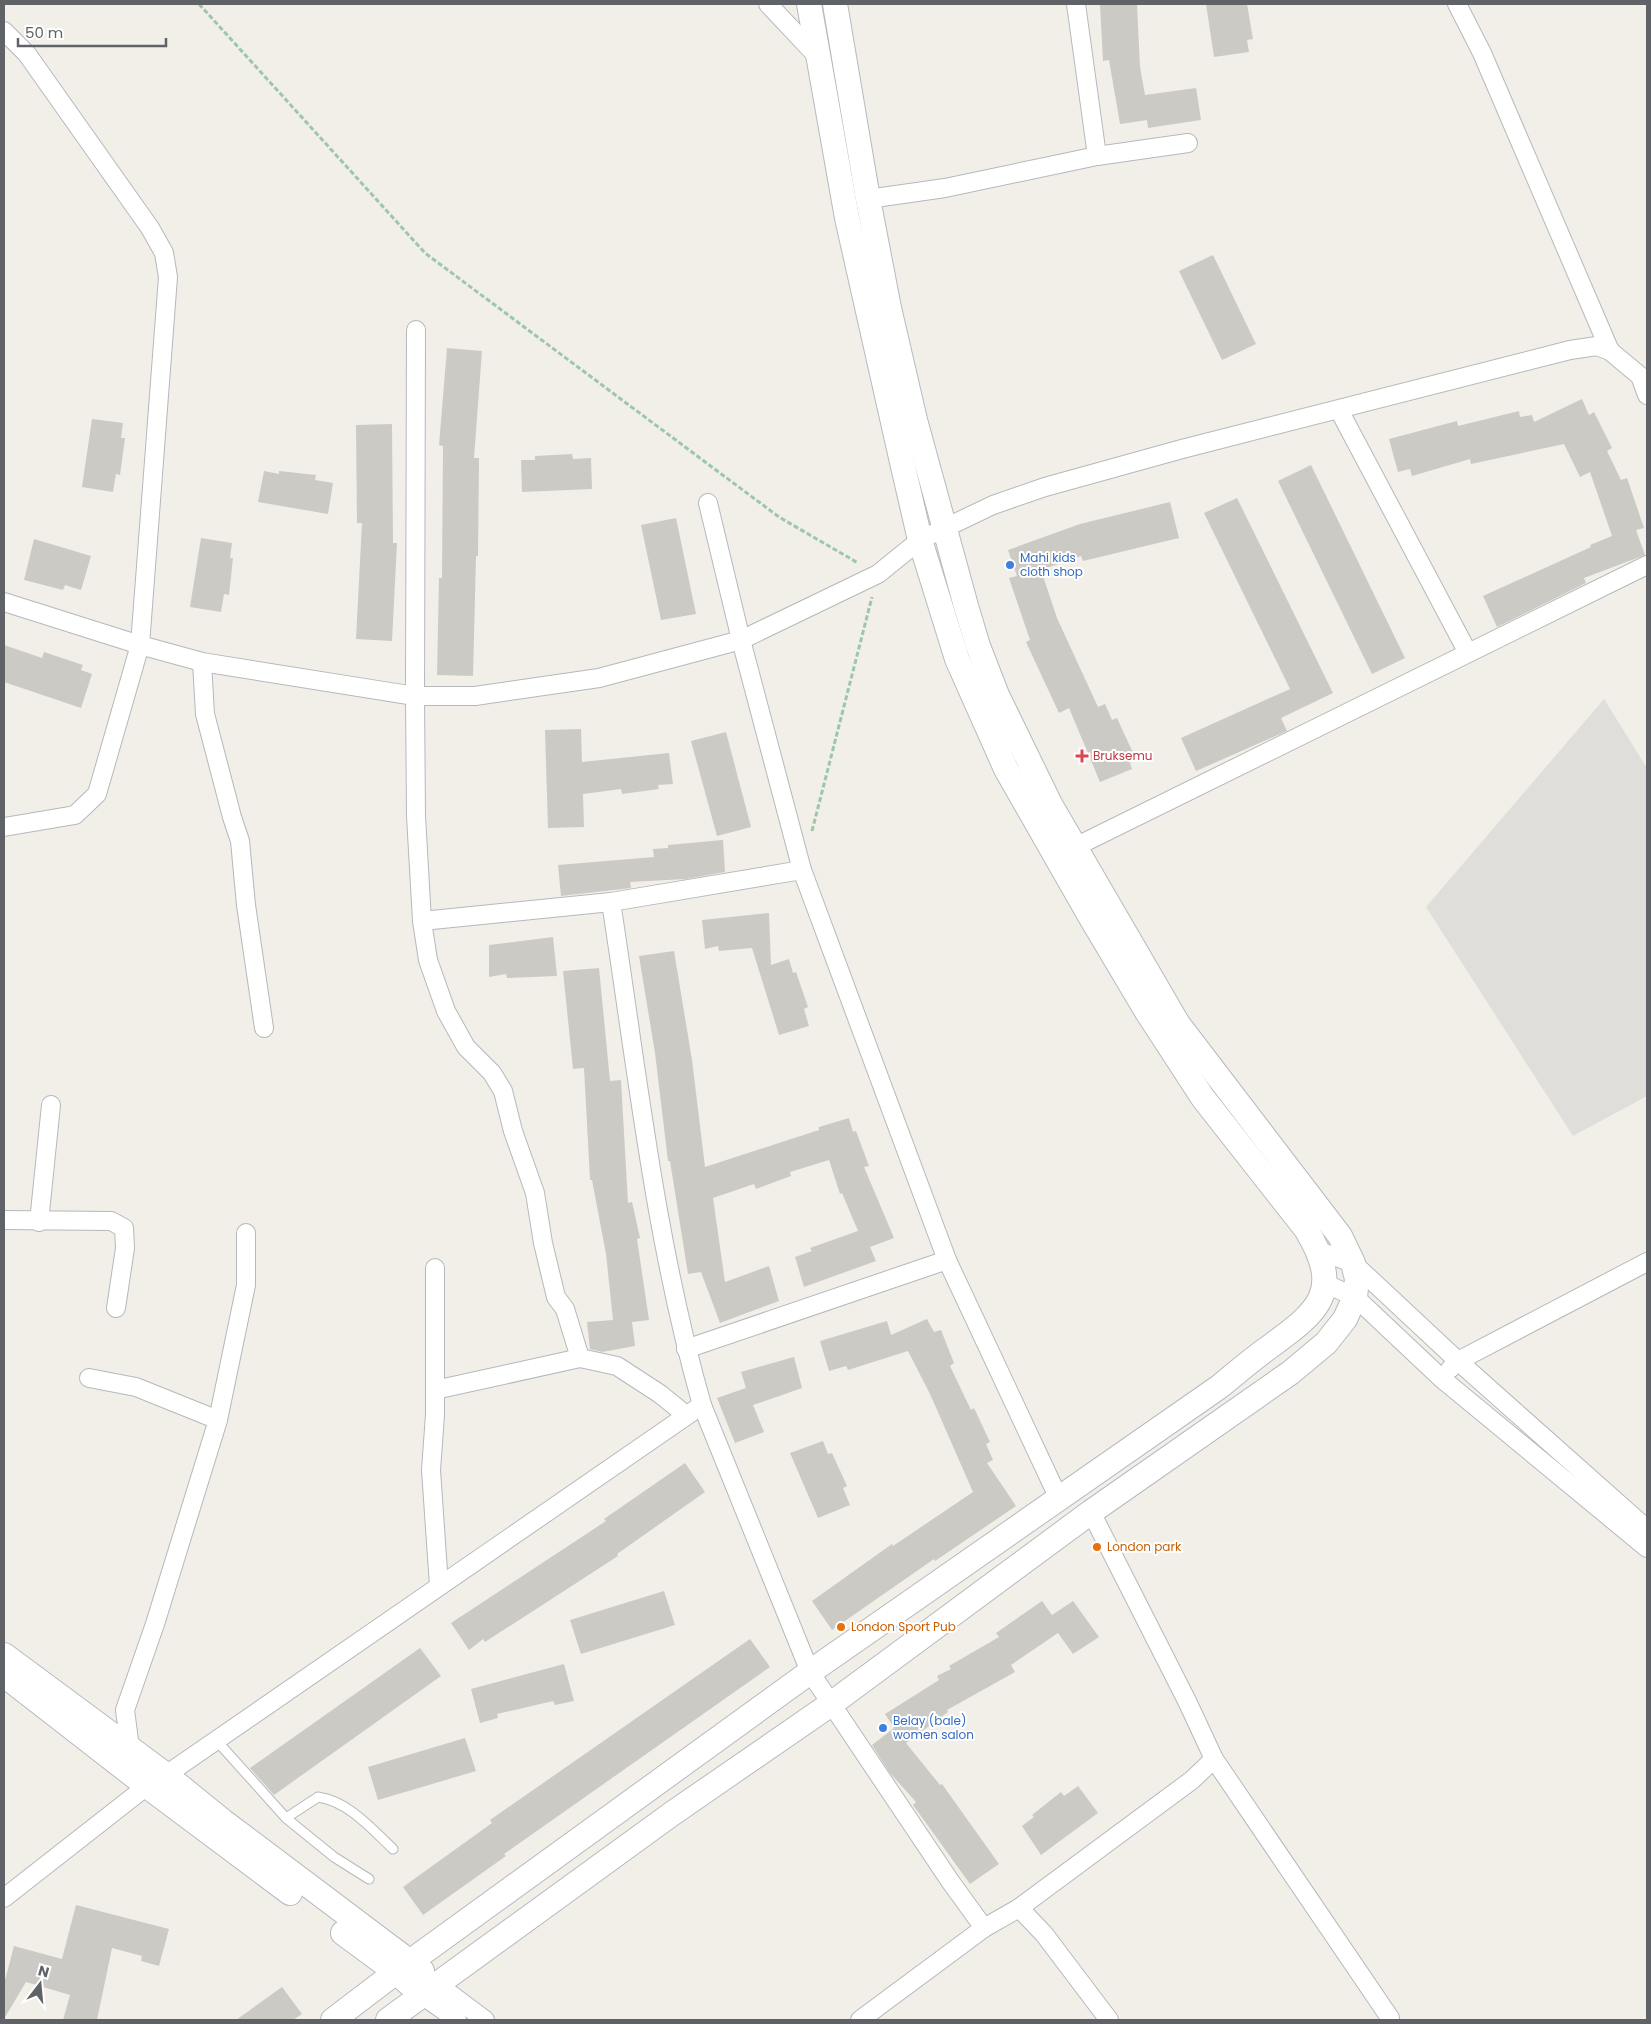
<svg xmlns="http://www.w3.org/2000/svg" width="1651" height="2024" font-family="Poppins,sans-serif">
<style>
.industrial{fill:#e0deda}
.building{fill:#cccac5}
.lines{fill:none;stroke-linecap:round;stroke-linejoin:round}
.lane-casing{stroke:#b5b8bc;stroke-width:11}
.street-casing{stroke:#b5b8bc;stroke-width:20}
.secondary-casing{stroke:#b6babf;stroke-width:26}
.path{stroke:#9cc7a9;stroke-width:3;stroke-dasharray:5 2.5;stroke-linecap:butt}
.lane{stroke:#fff;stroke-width:9}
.street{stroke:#fff;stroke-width:18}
.secondary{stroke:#fff;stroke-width:24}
.shop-dot{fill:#3f7fe0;stroke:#fff;stroke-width:2}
.health-dot{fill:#e0444e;stroke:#fff;stroke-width:2}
.food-dot{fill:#e8710a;stroke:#fff;stroke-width:2}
.labels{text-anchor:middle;stroke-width:4;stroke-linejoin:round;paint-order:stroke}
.shop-label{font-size:12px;fill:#366cbe;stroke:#fff;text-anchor:start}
.health-label{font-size:12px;fill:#be3a42;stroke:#fff;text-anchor:start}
.food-label{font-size:12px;fill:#c56008;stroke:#fff;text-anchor:start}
</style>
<rect width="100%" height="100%" fill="#f1efe8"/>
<!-- industrial -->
<path class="industrial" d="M1604,699L1647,768V1096L1573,1136L1426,907Z"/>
<!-- building -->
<g class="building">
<path d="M1100,4H1137L1140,67L1145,95L1196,88L1201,120L1148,128L1147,120L1120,124L1109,60L1103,61Z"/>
<path d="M1206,4H1247L1253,39L1247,40L1249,52L1214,57Z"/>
<path d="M1213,255L1256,344L1222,360L1179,271Z"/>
<path d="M447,348L482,351L474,458H479L478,556H476L473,676L437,675L439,578H442L443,446L439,445Z"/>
<path d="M1582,399L1589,415L1594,412L1612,448L1607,451L1621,480L1627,478L1644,528L1636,530L1645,555L1584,578L1586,583L1497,627L1483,596L1591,547L1590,545L1612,536L1590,472L1580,477L1564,444L1471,464L1470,459L1412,476L1410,469L1398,472L1389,439L1457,421L1458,426L1519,411L1520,417L1532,415L1534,422Z"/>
<path d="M92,419L123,423L121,438H125L120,475L116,474L113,492L82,487Z"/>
<path d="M392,424L393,543H397L392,641L356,639L362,523H357L356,425Z"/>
<path d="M572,454L573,459L591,458L592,489L522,492L521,460H535V456Z"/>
<path d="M1311,465L1405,658L1372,674L1278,481Z"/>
<path d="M264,471L279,474V471L316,475L315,480L333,483L328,514L258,502Z"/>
<path d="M1237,498L1333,693L1281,718L1287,731L1196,771L1181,738L1290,689L1204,513Z"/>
<path d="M1170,502L1179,538L1083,561L1081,556L1041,570L1057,618L1098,707L1105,704L1112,720L1117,718L1134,755L1128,757L1132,769L1100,782L1069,708L1059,713L1026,642L1030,640L1009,578L1017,576L1008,550L1080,524Z"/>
<path d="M676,518L696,614L661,620L641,525Z"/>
<path d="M201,538L232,543L230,558H233L229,595L224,594L221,612L190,607Z"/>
<path d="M34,539L91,556L81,590L65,585L63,590L24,580Z"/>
<path d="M4,645L42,658L44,652L83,665L81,670L92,674L81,708L4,682Z"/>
<path d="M581,729L582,762L669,753L673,784L658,785L659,789L622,794L621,789L583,794L584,827L548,828L545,730Z"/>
<path d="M726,732L751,827L717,836L691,741Z"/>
<path d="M723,840L725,872L686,879L630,882L631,888L561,896L558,865L654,857L653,849L668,848V845Z"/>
<path d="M769,913L771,965L789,959L793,973L796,972L808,1007L804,1009L809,1026L779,1035L752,948L719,951L718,946L705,949L702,920Z"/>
<path d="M553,937L557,976L507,978L506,974L489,977V945Z"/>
<path d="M674,951L692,1060L705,1167L819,1130V1127L849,1118L853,1132L856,1131L869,1166L864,1167L894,1238L870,1247L876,1261L804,1287L795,1257L812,1251L810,1248L858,1231L842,1193L840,1194L829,1160L790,1172L791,1176L756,1189L754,1184L713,1198L725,1282L769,1266L779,1301L720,1323L701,1272L688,1274L670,1161H668L655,1053L639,956Z"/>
<path d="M599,968L610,1081L621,1080L628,1203L632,1202L640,1238L637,1239L649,1320L632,1322L635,1346L602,1352L590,1349L587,1322L613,1320L606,1254L592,1180H590L584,1068L573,1069L563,971Z"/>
<path d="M927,1319L934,1332L941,1330L954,1363L950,1366L971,1410L974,1408L990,1442L986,1444L993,1460L987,1463L1016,1506L935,1561L934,1559L832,1630L812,1601L892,1544L893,1546L973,1492L930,1394L908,1351L848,1370L846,1366L829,1371L820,1341L887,1321L891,1335Z"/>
<path d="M794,1357L802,1388L753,1405L764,1432L735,1443L717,1398L746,1388L741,1372Z"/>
<path d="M823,1441L828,1454L832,1453L847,1486L843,1488L850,1505L818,1518L790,1453Z"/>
<path d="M685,1463L705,1492L617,1554L618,1556L485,1642L483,1639L469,1650L451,1623L606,1521L604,1519Z"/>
<path d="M664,1591L675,1625L581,1654L570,1620Z"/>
<path d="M1042,1601L1052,1615L1073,1601L1099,1637L1073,1654L1058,1633L1011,1665L1015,1672L947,1710L948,1712L906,1743L940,1785L942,1784L999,1864L970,1884L913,1805L916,1802L890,1773L872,1745L894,1728L885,1714L939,1680L937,1676L951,1669L949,1666L999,1637L996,1633Z"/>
<path d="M750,1639L770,1667L504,1854L506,1856L423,1915L403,1887L492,1823L490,1820Z"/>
<path d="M420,1648L441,1676L274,1795L250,1768Z"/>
<path d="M564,1664L574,1701L555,1705L553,1701L497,1714L498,1718L480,1723L471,1689Z"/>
<path d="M465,1738L476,1771L378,1800L368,1767Z"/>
<path d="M1078,1786L1098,1813L1041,1855L1022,1826L1034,1817L1032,1815L1061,1792L1064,1796Z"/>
<path d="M76,1905L169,1929L159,1966L141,1961L142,1956L112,1948L97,2020H63L70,1995L26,1982L4,2019V1984L14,1946L62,1959Z"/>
<path d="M282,1987L302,2014L293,2020H236Z"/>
</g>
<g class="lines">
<!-- lane casing -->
<g class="lane-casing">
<g id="lane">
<path d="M216,1740L286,1818L334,1857L369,1879"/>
<path d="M286,1818L318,1797C348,1801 372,1829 393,1849"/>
</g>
</g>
<!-- street casing -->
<g class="street-casing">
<g id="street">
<path d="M768,4L817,56"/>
<path d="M1076,4L1097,156"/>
<path d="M1457,4L1482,53L1610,351"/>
<path d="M4,31L27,54L150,228L164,253L168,277L140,645L202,662L415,696H475L599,678L741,640L878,574L920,540L993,505L1045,487L1182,449L1570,350L1597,346L1610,351L1640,376L1647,395"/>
<path d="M868,199L945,188L1097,156L1188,143"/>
<path d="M416,330L415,696L416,816L422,921L428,960L446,1011L466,1047L492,1073L503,1091L513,1131L535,1193L543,1243L556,1297L565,1309L580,1358L617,1366L660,1394L686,1415"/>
<path d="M1339,410L1468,653"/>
<path d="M708,503L741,640L802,870L947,1260L1059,1499"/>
<path d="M4,602L140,645L97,794L75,815L4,827"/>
<path d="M202,662L205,714L232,817L240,841L246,905L264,1028"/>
<path d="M1075,847L1647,565"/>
<path d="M422,921L611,902"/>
<path d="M4,1220L111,1221L124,1228L125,1248L116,1308"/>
<path d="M39,1222L51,1105"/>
<path d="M1319,1251L1353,1263L1458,1361L1647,1529"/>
<path d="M435,1268V1390"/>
<path d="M1324,1283L1355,1297L1441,1378L1647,1548"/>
<path d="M686,1349L947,1260"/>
<path d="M1450,1369L1458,1361L1647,1262"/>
<path d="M89,1378L136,1387L218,1420"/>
<path d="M702,1405L810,1672L950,1881L984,1928L1019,1908L1044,1934L1109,2020"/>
<path d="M439,1586L431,1470L435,1415V1390L580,1358"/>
<path d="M130,1748L125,1710L155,1624L218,1420L246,1285V1233"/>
<path d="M1214,1759L1390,2018"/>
<path d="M4,1898L147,1786L166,1775L702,1405C655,1241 637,1070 611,902L802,870"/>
<path d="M1019,1908L1192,1780L1214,1759L1187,1701L1091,1512"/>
<path d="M437,1984L485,2020"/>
<path d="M422,1995L457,2020"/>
<path d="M860,2020L984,1928"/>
</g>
</g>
<!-- secondary casing -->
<g class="secondary-casing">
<g id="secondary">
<path d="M4,1655L166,1775L224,1822L422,1971"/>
<path d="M4,1675L147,1786L290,1893"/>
<path d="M343,1933L396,1972L422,1995"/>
<path d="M333,2020L396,1972L810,1672L1219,1387C1235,1374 1251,1360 1268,1348C1319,1311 1344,1292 1306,1229L1203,1098L1147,1012L1090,916L1006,769L957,659L920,540L902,462L847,218L809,4"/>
<path d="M388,2020L673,1813L831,1704L1091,1512L1290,1373L1326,1343L1345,1319L1355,1297L1357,1279L1353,1263L1340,1236L1178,1024L1050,804L997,695L978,646L966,606L915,420L889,308L868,199L835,4"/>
</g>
</g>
<!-- path -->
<g class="path">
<path d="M199,4L425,253L779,517L858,563"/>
<path d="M812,831L872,597"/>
</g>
<!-- lane -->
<use href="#lane" class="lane"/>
<!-- street -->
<use href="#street" class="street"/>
<!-- secondary -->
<use href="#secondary" class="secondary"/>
</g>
<!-- markers -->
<g class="shop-dot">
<circle cx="1010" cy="565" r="5"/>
<circle cx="883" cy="1728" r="5"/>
</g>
<path class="health-dot" d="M1079.5 748.5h5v5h5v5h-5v5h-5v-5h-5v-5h5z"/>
<g class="food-dot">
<circle cx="1097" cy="1547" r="5"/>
<circle cx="841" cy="1627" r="5"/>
</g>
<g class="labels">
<!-- shop labels -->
<g class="shop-label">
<text x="1020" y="562">Mahi kids<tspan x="1020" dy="14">cloth shop</tspan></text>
<text x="893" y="1725">Belay (bale)<tspan x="893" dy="14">women salon</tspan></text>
</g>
<!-- health labels -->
<g class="health-label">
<text x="1093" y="760">Bruksemu</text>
</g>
<!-- food labels -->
<g class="food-label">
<text x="1107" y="1551">London park</text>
<text x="851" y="1631">London Sport Pub</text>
</g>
</g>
<!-- border -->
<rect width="1651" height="2024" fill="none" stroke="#5f6368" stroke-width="10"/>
<!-- north arrow -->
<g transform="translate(40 1984) rotate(16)" stroke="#ffffff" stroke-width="4" paint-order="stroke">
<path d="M0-4L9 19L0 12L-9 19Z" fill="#5f6368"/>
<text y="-8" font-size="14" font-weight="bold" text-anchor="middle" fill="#5f6368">N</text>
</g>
<!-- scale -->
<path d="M18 38v8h148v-8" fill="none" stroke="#5f6368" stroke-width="2.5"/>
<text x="25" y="38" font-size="15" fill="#5f6368" stroke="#ffffff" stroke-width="4" paint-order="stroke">50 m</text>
</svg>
